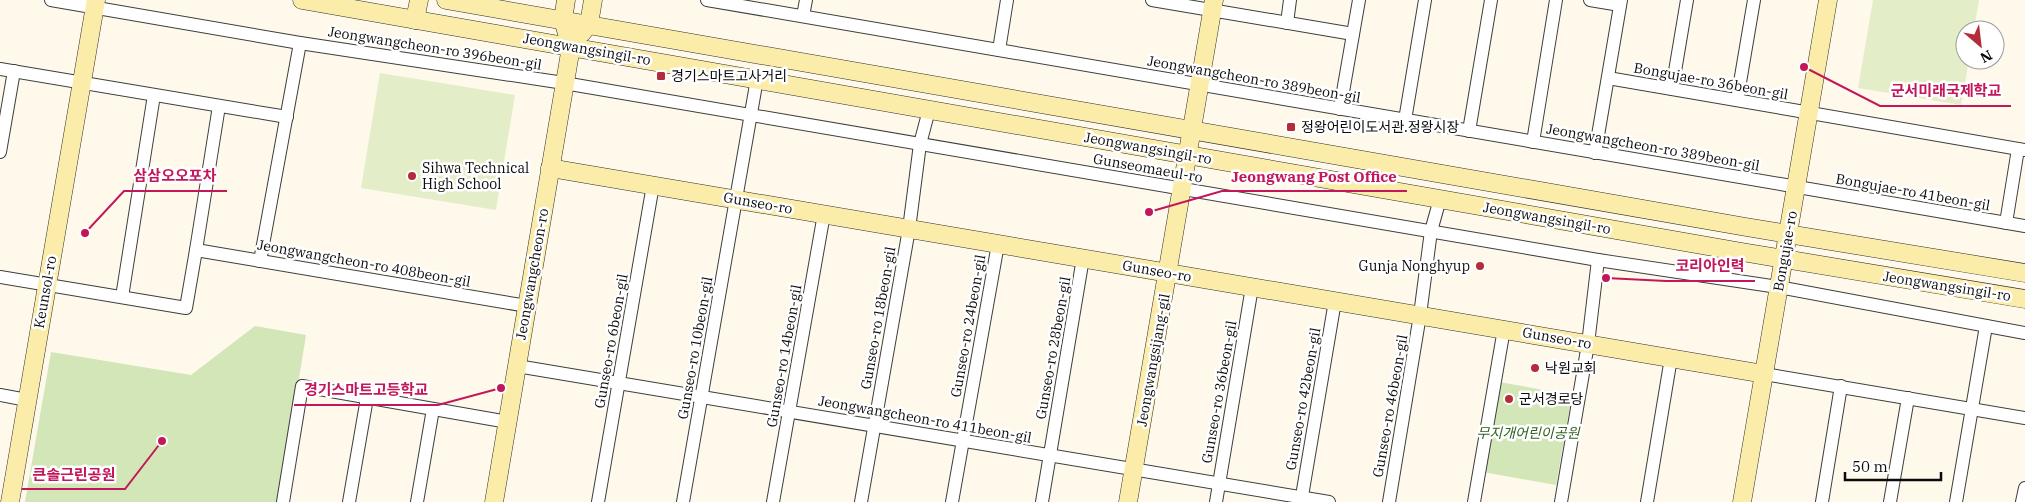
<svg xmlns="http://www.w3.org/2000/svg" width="2025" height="502" font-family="'IBM Plex Serif','Noto Sans KR',serif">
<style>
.green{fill:#d2e6b7}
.pitch{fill:#e3eec8}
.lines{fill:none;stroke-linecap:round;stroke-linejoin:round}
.street-casing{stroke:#3e3e3e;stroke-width:14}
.secondary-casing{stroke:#2d2d2d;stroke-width:19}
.street{stroke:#fff;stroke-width:12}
.secondary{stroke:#fbeda9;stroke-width:18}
.poi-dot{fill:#b42b3a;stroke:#fff;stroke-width:2}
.labels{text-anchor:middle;stroke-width:5;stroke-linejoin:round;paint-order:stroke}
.street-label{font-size:14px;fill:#0b0b0b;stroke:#fff}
.poi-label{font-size:14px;fill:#0b0b0b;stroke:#fff;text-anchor:start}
.park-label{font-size:14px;font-style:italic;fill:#315f20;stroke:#fff}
.leader{fill:none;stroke:#c2185b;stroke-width:2}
.callout-dot{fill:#c2185b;stroke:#fff;stroke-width:2}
.callout-label{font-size:15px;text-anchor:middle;font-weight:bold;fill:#c2185b;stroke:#fff;stroke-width:5;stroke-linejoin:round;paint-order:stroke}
</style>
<rect width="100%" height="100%" fill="#fef9ea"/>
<!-- green -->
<g class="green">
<path d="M255,326L306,335L279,502H25L51,352L191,375Z"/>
<path d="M1499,382L1572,395L1556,485L1483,472Z"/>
</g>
<!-- pitch -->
<g class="pitch">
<path d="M1873,0H1979L1974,30H1965V60H1969L1961,105L1858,88Z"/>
<path d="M380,73L515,95L496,210L361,188Z"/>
</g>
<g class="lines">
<!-- street casing -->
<g class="street-casing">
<g id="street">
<path d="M51,0L300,43L564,83L1598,260L1778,287L2025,333"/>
<path d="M707,0L2025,226"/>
<path d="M1152,0L1353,34"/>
<path d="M1590,0L1620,5"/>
<path d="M803,16L806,0"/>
<path d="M1287,23L1290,0"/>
<path d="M999,50L1007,0"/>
<path d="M0,69L287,117"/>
<path d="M1608,78L2025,150"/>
<path d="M1672,89L1687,0"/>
<path d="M1737,100L1754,0"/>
<path d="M1340,109L1359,0"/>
<path d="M1405,120L1425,0"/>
<path d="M1469,131L1491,0"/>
<path d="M1533,142L1556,0"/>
<path d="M0,152L14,71"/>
<path d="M1595,153L1621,0"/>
<path d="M2006,223L2018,149"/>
<path d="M196,250L219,106"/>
<path d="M260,261L300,43"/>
<path d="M0,277L186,308L196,250L527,306"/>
<path d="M122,297L154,95"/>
<path d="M517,366L1329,502"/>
<path d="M1764,374L2025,418"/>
<path d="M0,395L27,400"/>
<path d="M283,502L302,386L508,422"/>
<path d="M349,502L367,398"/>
<path d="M417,502L433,409"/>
<path d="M598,502L653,185"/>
<path d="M683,502L757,79"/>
<path d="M773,502L824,214"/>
<path d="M861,502L909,229L920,144L929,110"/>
<path d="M952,502L998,244"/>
<path d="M1042,502L1083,258"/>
<path d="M1216,502L1252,287"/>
<path d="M1301,502L1335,301"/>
<path d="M1389,502L1420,315L1431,231L1440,199"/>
<path d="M1474,502L1504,329"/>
<path d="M1561,502L1588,344L1598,260"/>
<path d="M1647,502L1671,358"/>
<path d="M1822,502L1841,386"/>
<path d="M1890,502L1908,398"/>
<path d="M1956,502L1986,326"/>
<path d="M2022,502L2025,488"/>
</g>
</g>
<!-- secondary casing -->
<g class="secondary-casing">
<g id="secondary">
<path d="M302,0L1742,252L2025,299"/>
<path d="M446,0L1746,227L2025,273"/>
<path d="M415,20L419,0"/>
<path d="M582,33L589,24L593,0"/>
<path d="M550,168L1764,374"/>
<path d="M10,502L96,0"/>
<path d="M494,502L571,47L563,20L566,0"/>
<path d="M1128,502L1214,0"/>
<path d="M1742,502L1828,0"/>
</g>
</g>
<!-- street -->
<use href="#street" class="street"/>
<!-- secondary -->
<use href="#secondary" class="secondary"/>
</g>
<!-- markers -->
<g class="poi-dot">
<rect x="656" y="71" width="10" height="10" rx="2.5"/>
<rect x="1286" y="122" width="10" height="10" rx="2.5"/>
<circle cx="412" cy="176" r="5"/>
<circle cx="1480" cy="266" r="5"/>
<circle cx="1535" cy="368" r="5"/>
<circle cx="1509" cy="399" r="5"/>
</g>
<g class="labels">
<!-- street labels -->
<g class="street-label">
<text transform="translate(435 48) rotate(9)" y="5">Jeongwangcheon-ro 396beon-gil</text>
<text transform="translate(587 49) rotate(10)" y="5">Jeongwangsingil-ro</text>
<text transform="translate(1254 79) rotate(10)" y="5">Jeongwangcheon-ro 389beon-gil</text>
<text transform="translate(1711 81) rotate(10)" y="5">Bongujae-ro 36beon-gil</text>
<text transform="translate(1653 147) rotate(10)" y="5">Jeongwangcheon-ro 389beon-gil</text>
<text transform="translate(1148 148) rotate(10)" y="5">Jeongwangsingil-ro</text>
<text transform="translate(1148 168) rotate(10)" y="5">Gunseomaeul-ro</text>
<text transform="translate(1913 192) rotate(10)" y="5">Bongujae-ro 41beon-gil</text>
<text transform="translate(758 203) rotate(10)" y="5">Gunseo-ro</text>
<text transform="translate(1547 218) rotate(10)" y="5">Jeongwangsingil-ro</text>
<text transform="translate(1785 251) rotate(-80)" y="5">Bongujae-ro</text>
<text transform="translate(364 263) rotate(10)" y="5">Jeongwangcheon-ro 408beon-gil</text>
<text transform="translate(1157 271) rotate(10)" y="5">Gunseo-ro</text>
<text transform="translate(532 274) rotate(-80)" y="5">Jeongwangcheon-ro</text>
<text transform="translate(1947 286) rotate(9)" y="5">Jeongwangsingil-ro</text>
<text transform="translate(45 292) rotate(-80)" y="5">Keunsol-ro</text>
<text transform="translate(878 318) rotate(-80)" y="5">Gunseo-ro 18beon-gil</text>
<text transform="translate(968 326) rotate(-80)" y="5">Gunseo-ro 24beon-gil</text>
<text transform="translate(1557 338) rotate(10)" y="5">Gunseo-ro</text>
<text transform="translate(611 341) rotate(-80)" y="5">Gunseo-ro 6beon-gil</text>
<text transform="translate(695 348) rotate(-80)" y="5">Gunseo-ro 10beon-gil</text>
<text transform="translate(1053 348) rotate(-80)" y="5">Gunseo-ro 28beon-gil</text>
<text transform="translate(784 356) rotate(-80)" y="5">Gunseo-ro 14beon-gil</text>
<text transform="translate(1153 360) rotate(-80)" y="5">Jeongwangsijang-gil</text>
<text transform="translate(1219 392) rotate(-80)" y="5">Gunseo-ro 36beon-gil</text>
<text transform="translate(1303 399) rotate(-80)" y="5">Gunseo-ro 42beon-gil</text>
<text transform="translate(1390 406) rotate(-80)" y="5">Gunseo-ro 46beon-gil</text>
<text transform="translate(925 419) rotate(10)" y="5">Jeongwangcheon-ro 411beon-gil</text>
</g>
<!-- poi labels -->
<g class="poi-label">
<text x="671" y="81">경기스마트고사거리</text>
<text x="1301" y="132">정왕어린이도서관.정왕시장</text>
<text x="422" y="173">Sihwa Technical<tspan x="422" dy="16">High School</tspan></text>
<text x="1470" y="271" text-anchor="end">Gunja Nonghyup</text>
<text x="1545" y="373">낙원교회</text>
<text x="1519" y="404">군서경로당</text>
</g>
<!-- park labels -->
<g class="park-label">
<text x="1528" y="438">무지개어린이공원</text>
</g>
</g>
<!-- callouts -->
<path class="leader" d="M1804 67L1880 106H2011M85 233L124 191H227M1149 212L1222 191H1407M1606 278L1666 281H1755M501 388L438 405H294M162 441L125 489H22"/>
<g class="callout-dot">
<circle cx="1804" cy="67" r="5"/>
<circle cx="85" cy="233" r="5"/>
<circle cx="1149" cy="212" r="5"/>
<circle cx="1606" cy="278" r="5"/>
<circle cx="501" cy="388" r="5"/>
<circle cx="162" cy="441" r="5"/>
</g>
<g class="callout-label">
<text x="1946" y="96">군서미래국제학교</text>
<text x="175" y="181">삼삼오오포차</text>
<text x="1314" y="182">Jeongwang Post Office</text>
<text x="1710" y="271">코리아인력</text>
<text x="366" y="395">경기스마트고등학교</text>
<text x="74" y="480">큰솔근린공원</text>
</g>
<!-- north arrow -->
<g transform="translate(1980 45) rotate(152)"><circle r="24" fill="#ffffff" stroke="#9d9d9d"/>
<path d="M0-4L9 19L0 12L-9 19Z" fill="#b42b3a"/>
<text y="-8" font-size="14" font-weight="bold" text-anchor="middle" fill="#0b0b0b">N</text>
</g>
<!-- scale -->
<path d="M1845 472v8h96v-8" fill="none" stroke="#0b0b0b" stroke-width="2.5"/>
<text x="1852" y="472" font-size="15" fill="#0b0b0b" stroke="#ffffff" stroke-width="4" paint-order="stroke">50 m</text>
</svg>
